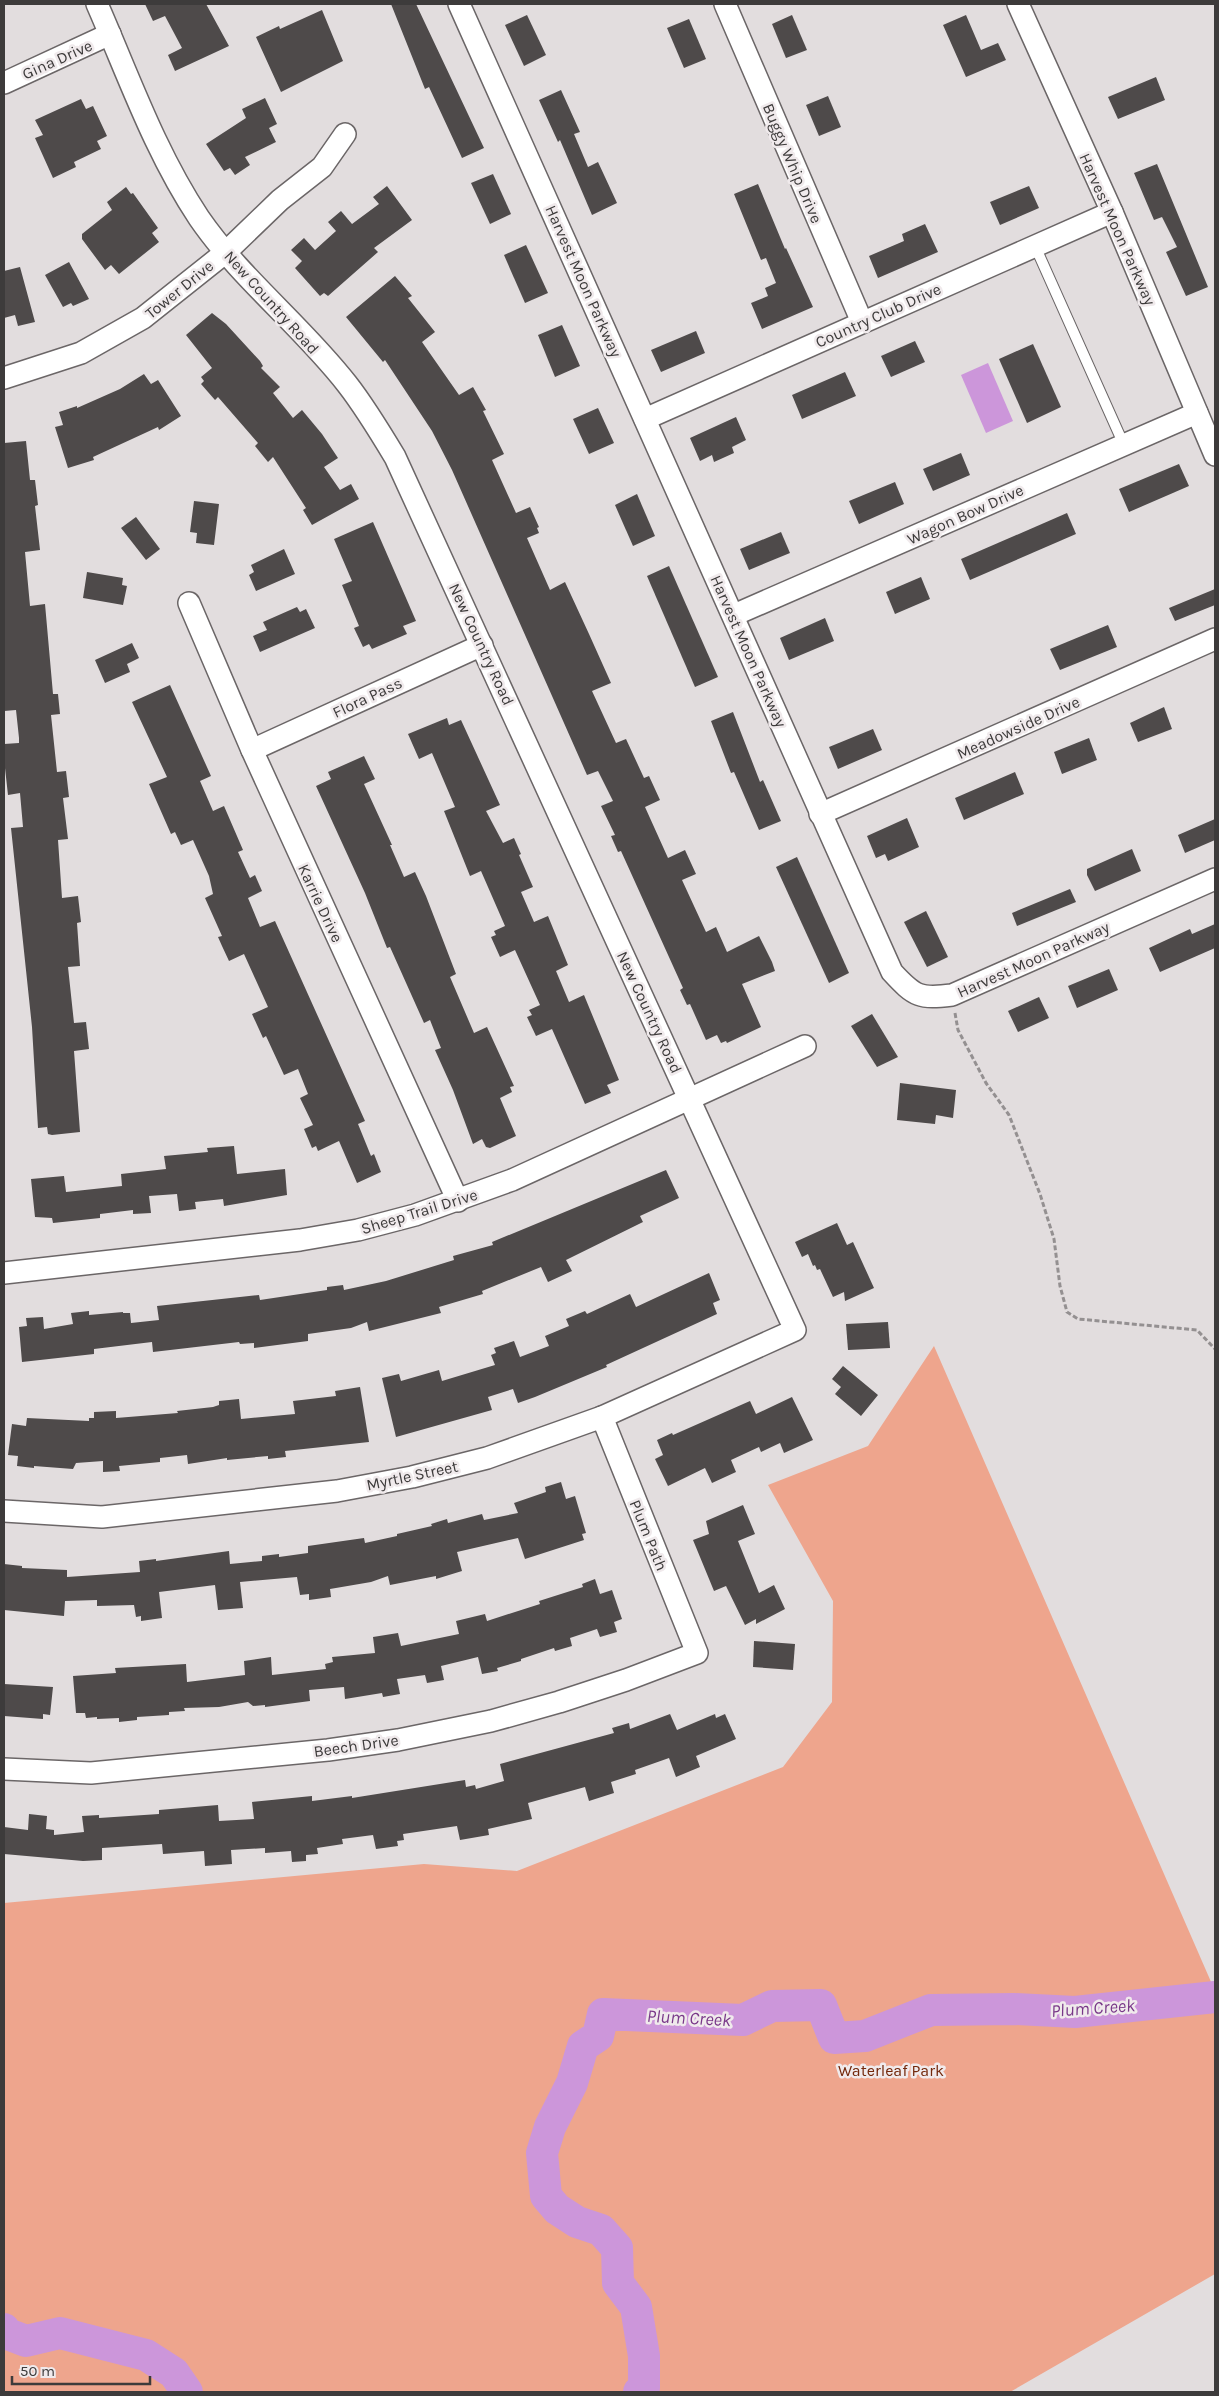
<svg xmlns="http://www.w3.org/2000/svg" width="1219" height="2396" font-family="Karla,sans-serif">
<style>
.green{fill:#eea58d}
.water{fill:#cc96da}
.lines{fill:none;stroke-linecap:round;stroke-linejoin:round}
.river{stroke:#cc96da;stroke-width:32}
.building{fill:#4e4a4a}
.lane-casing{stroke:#6b6667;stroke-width:12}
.street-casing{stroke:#6b6667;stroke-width:24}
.path{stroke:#949091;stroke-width:3;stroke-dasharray:5 2.5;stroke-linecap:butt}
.lane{stroke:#fff;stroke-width:10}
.street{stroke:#fff;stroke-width:21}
.labels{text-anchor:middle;stroke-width:5;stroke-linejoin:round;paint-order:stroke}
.street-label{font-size:16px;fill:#3d3b3b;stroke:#f0eaec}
.park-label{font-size:16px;fill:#73280b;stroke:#f0eaec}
.water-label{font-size:18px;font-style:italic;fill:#783788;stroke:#f0eaec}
</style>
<rect width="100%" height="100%" fill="#e2ddde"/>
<!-- green -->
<path class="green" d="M934,1346L1215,1991V2274L1010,2392H4V1903L424,1864L517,1871L783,1767L832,1702L833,1601L768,1485L868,1446Z"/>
<!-- water -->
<path class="water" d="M988,363L1013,421L986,433L961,375Z"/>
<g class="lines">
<!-- river -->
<g class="river">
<path d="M4,2329L5,2333L26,2341L60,2333L146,2355L174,2373L187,2392"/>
<path d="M639,2392L644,2388V2356L636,2307L618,2283L617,2248L601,2230L577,2222L557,2209L546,2196L542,2153L550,2127L572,2083L583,2046L598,2036L603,2014L743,2020L772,2006L821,2005L834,2038L865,2036L931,2010L1014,2009L1075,2012L1215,1997"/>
</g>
</g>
<!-- building -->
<g class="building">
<path d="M145,4H206L229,46L175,71L168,55L182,48L165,16L153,21Z"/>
<path d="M391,4H416L484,148L462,158L429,87L425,89Z"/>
<path d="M322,10L343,61L281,92L256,37L279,26L280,29Z"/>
<path d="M527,15L546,55L524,66L505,25Z"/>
<path d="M792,15L807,50L786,58L772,24Z"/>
<path d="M966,15L981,50L998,43L1006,60L966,77L943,25Z"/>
<path d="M689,19L706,59L684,68L667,28Z"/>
<path d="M1156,77L1165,100L1118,119L1108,97Z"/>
<path d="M561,90L580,132L574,134L588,167L598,162L617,203L592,215L560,140L558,142L539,100Z"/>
<path d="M828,96L841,127L819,136L806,105Z"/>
<path d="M265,98L277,124L269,128L276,142L245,157L250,165L235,175L230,168L224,171L206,144L246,118L242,109Z"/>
<path d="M81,99L86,109L93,106L107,136L97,141L101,149L74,162L76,167L53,178L35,138L43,135L35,120Z"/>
<path d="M1157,164L1208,287L1186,296L1166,252L1177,247L1162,217L1154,220L1134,173Z"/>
<path d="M493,174L511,214L490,224L471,183Z"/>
<path d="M758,184L785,249L786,248L813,307L762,329L751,303L768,296L765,288L776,283L766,258L761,260L734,194Z"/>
<path d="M387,186L412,220L374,248L378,252L328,296L324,293L320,296L295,268L302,261L291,250L304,238L315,250L336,231L328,222L341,211L352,224L379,204L373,197Z"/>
<path d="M1029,186L1039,208L1000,225L990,202Z"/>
<path d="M126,187L131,194L133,193L158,228L152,233L159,242L119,274L111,265L105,270L82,239V234L112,210L107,202Z"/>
<path d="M925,224L938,252L878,278L869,256L904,241L902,234Z"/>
<path d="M526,245L548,293L525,303L504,255Z"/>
<path d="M69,262L89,299L73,306L71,303L63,307L45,275Z"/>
<path d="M20,267L35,322L18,326L15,315L4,318V271Z"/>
<path d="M395,276L412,296L408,298L435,332L422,342L459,395L473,387L486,410L483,411L504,454L492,460L516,513L530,507L539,527L537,528L539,533L527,538L550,590L565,582L589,634L611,683L592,691L616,743L626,739L644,778L649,776L660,800L645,807L668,858L685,850L696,874L682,880L706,932L716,927L727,952L759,936L772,962L775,971L742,984L761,1027L727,1043L726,1041L721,1043L717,1035L706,1040L690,1004L687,1005L680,990L683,988L621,851L618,852L611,836L615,835L601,806L613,801L598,771L587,775L452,470L432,431L385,360L383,362L346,317Z"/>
<path d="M212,313L226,324L260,361L263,366L261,368L280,387L273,393L293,418L302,410L322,434L338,458L324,467L340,490L351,484L359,499L312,525L303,510L306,508L273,457L268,462L255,446L258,443L218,397L215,400L201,384L204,381L201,377L212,368L186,335Z"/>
<path d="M562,325L580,366L555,377L538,335Z"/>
<path d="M696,331L705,353L661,372L651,350Z"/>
<path d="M915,341L925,362L891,377L881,356Z"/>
<path d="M1033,344L1061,407L1027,423L999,359Z"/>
<path d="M845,372L856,396L802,419L792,395Z"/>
<path d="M144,374L151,384L158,380L181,416L159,430L158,427L93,457L94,460L68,468L55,427L63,425L59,412L77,406V408L120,389Z"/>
<path d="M598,408L614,443L589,454L573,419Z"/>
<path d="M736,417L746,440L732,447L734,453L714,462L712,455L700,461L690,438Z"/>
<path d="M26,441L30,480H35L38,505L35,506L40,550L25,552L30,606L45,604L53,694H58L60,714L51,715L57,772L66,771L69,797L63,798L68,839L58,840L62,898L78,896L81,922L77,923L80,966L68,967L74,1023L86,1022L89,1049L74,1051L80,1132L52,1135L48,1134L47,1127L38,1128L32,1027L11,828L23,827L20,793L8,795L4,759V744L19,743V738L16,710L4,711V443Z"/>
<path d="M961,453L970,475L933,491L923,469Z"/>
<path d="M1179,464L1189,486L1129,512L1119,489Z"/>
<path d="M895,482L904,504L859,524L849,501Z"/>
<path d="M637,494L655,536L633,546L615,505Z"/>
<path d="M194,501L219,504L214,545L196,543L197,533L190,532Z"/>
<path d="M1067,513L1076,534L970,580L961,559Z"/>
<path d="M136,517L160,549L146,560L121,528Z"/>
<path d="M373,522L416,621L403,626L407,634L372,649L369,644L363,647L354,628L359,626L342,585L352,581L334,539Z"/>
<path d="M781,532L790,553L749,570L740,549Z"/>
<path d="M284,549L295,574L256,591L249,575L254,572L251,565Z"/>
<path d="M669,566L718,677L695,687L647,576Z"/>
<path d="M87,572L123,578L122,585L127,586L123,605L83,598Z"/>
<path d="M921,577L930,599L895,614L886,592Z"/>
<path d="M1215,589V605L1175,621L1169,608Z"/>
<path d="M297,607L300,612L306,609L315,628L260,652L253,636L267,630L263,622Z"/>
<path d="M825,618L834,641L789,660L780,638Z"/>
<path d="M1108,625L1117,647L1060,670L1050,649Z"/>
<path d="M132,643L139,658L127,664L130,672L105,683L95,660Z"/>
<path d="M170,685L211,776L200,781L213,811L224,806L243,850L238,852L250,878L255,875L262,891L248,898L260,927L275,921L365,1121L358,1124L371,1156L374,1154L381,1172L357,1183L339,1141L318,1151L316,1146L312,1148L304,1129L313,1125L300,1098L308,1094L298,1069L284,1075L266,1036L263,1038L252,1014L268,1007L244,954L229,961L222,946L218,937L222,936L205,898L213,894L209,876L193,840L181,845L175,832L171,834L149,784L167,777L132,702Z"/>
<path d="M1164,707L1172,729L1138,742L1130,723Z"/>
<path d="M733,712L760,782L763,780L781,821L759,830L734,772L731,773L711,721Z"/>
<path d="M447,718L449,725L461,720L500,805L486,811L503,843L514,838L521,854L519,855L533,887L521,892L534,922L548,916L568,965L556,971L569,1002L584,995L619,1080L607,1085L611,1093L585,1104L552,1029L536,1036L527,1017L532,1015L529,1010L540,1005L515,950L500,957L491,937L496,935L494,931L505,926L481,871L470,876L444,811L455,807L432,753L419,759L408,734Z"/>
<path d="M873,729L882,750L838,769L829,747Z"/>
<path d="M1089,738L1097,760L1062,774L1054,752Z"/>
<path d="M364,756L375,779L364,784L392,845H390L404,877L415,872L426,896L456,974L450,977L474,1033L487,1027L514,1086L510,1087L512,1092L500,1098L516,1136L490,1148L486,1147L482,1139L473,1144L453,1090L435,1050L441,1048L430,1020L424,1023L390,947L387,948L365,893L316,786L331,779L328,772Z"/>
<path d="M1015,772L1024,794L964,820L955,798Z"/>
<path d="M907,818L919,847L888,861L885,854L876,858L867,836Z"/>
<path d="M1215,819V840L1185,853L1178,835Z"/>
<path d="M1132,849L1141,871L1095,891L1087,875V869Z"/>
<path d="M797,857L849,973L829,983L776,867Z"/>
<path d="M1070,889L1076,902L1017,926L1012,913Z"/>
<path d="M926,911L948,957L927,967L904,922Z"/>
<path d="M1215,924V948L1160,972L1149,948L1190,929L1192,934Z"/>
<path d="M1109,969L1118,990L1077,1008L1068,986Z"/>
<path d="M1039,997L1049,1018L1018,1032L1008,1011Z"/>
<path d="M872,1014L898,1057L877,1067L851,1026Z"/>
<path d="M900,1083L956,1090L953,1118L936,1115L935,1124L897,1120Z"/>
<path d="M234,1146L237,1174L285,1169L287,1195L224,1206L223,1199L195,1202L196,1209L179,1211L177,1194L149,1196L151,1213L133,1214V1210L100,1214V1218L53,1223L52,1218L35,1217L31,1179L64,1176L66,1192L122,1186L121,1174L166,1169L164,1156L208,1152L207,1148Z"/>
<path d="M666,1170L679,1198L640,1216L643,1222L566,1260L572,1271L548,1282L541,1267L482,1291L483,1294L439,1307L441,1313L369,1331L367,1322L351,1328L308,1334V1341L254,1348V1343L240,1344L239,1342L153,1352L152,1342L94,1349V1354L22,1362L19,1327L27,1326L26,1318L43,1317L44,1329L73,1324L71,1313L89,1311V1315L123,1312V1313H130L131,1323L159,1320L157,1306L259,1295L260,1300L327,1290V1287L343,1285L344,1290L386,1281L454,1260L453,1256L493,1245L492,1242Z"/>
<path d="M837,1223L847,1245L853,1242L874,1288L845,1301L844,1292L833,1297L820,1269L817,1270L815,1265L813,1266L808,1254L802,1257L795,1242Z"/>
<path d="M709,1273L720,1300L713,1303L717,1314L606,1365L607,1367L535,1397L518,1403L513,1389L488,1397L492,1410L396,1437L382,1378L399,1374L401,1381L439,1370L442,1381L495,1365L491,1355L496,1353L494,1348L514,1341L520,1357L549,1346L545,1336L569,1326L566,1319L585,1311L587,1314L630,1294L636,1307Z"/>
<path d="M888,1322L890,1348L848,1350L846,1324Z"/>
<path d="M843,1366L878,1395L861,1416L835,1394L841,1387L832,1379Z"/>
<path d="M360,1387L369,1442L285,1451L286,1457L268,1459V1456L227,1460V1458L188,1464L187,1455L160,1458V1462L119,1466L120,1471L103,1472V1461L76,1463L73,1469L34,1466V1468L17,1466L18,1456L8,1455L12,1424L26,1426L27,1418L89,1421V1418H94V1412L116,1411V1418L178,1413L177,1411L213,1407L219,1405V1401L239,1399L241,1419L295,1414L293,1401L336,1396L335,1391Z"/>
<path d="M792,1397L813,1440L784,1453L780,1443L761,1452L759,1447L731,1460L736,1472L712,1483L705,1468L668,1486L655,1459L663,1455L657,1440L672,1433L673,1435L750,1401L756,1414Z"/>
<path d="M561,1482L566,1499L575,1496L586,1533L582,1534L584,1540L525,1559L518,1538L457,1552L462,1571L436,1579V1576L390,1585L388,1576L371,1582L330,1589L331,1597L309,1600V1594L300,1595L297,1577L240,1582L243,1608L218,1610L215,1585L159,1592L162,1618L141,1621V1616L136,1617L134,1605L97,1606V1600L65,1601L64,1616L4,1610V1564L22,1566V1568L67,1570V1577L140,1572L139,1561L156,1559V1561L229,1551L230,1564L262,1561V1556L279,1554V1557L308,1553V1546L364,1538L365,1543L397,1536V1534L432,1526L431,1524L447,1519L448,1523L482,1514L484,1520L518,1513L514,1503L546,1492L545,1487Z"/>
<path d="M743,1505L755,1534L738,1541L759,1593L774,1585L785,1609L756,1624V1619L745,1625L726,1586L714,1591L693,1540L709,1534L706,1521Z"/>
<path d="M595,1579L600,1594L612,1590L622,1619L614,1622L617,1632L600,1637L597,1629L570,1638L572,1646L555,1651L554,1648L521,1659V1661L497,1668L498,1671L482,1674L478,1657L441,1666L444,1680L427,1683L425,1675L397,1679L400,1694L383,1697L382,1693L345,1699L344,1687L309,1690L310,1701L265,1707V1705L253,1706L248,1702L219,1707L184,1708L185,1711L169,1712V1715L137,1717V1720L119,1722V1718L97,1719V1717L86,1718L85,1713H76L73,1676L116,1673L115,1668L186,1664L187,1682L245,1675L244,1661L271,1657L272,1675L326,1669L325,1664L333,1662L332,1657L375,1653L373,1637L398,1633L401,1646L459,1634L456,1621L485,1614L487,1621L540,1604L539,1601L583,1587L582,1584Z"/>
<path d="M754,1641L795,1644L793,1670L753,1667Z"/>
<path d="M4,1684L53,1687L50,1715L43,1714V1719L4,1716Z"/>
<path d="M670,1714L677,1730L715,1714L716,1718L725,1714L736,1739L696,1756L700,1767L676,1777L669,1758L635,1770L636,1774L611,1782L614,1793L589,1801L585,1787L528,1803L532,1819L488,1829L489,1835L460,1840L457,1826L403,1834L404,1840L397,1841L398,1846L376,1849L373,1835L342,1839L343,1844L317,1848L318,1854L306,1855V1861L292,1862L291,1851L265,1853V1848L231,1850L232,1864L205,1866L204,1851L163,1854L162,1844L102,1848V1860L83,1861L4,1854V1827L28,1830L29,1814L47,1816L46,1829L54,1830V1835L84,1832L82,1816L99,1815V1818L159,1814V1810L218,1805L219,1821L254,1819L252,1802L312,1796V1801L352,1796V1798L465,1780L466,1787L475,1785L476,1789L504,1781L500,1764L614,1733L612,1728L629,1723L630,1729Z"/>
</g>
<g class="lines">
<!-- lane casing -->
<g class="lane-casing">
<path id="lane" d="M1035,246L1124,445"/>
</g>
<!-- street casing -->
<g class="street-casing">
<g id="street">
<path d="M459,4L892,972C915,997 920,999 952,995L1215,879"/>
<path d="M725,4L862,322"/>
<path d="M1018,4L1112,212L1215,455"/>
<path d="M4,83L110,34"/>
<path d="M4,378L81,353L143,318L226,252L280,200L322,167L345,134"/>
<path d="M645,419L1112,212"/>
<path d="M189,603L252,750L458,1201"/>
<path d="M734,615L1197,413"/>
<path d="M252,750L482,645"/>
<path d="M820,814L1215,639"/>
<path d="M4,1273L300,1240L358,1230L415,1215L512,1180L805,1046"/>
<path d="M4,1511L102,1517L337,1491L412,1477L487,1458L602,1417L795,1330L395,457C380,432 365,407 347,384C302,326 241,279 199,218C155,152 129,77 97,4"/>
<path d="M4,1769L91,1773L328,1750L398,1740L491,1721L559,1702L626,1680L697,1653L602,1417"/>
</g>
</g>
<!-- path -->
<path class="path" d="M955,1013L958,1030L986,1083L1009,1115L1040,1194L1054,1239L1060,1286L1067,1312L1078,1319L1197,1330L1215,1349"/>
<!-- lane -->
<use href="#lane" class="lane"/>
<!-- street -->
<use href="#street" class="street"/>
</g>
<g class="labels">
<!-- street labels -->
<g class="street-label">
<text transform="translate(57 59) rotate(-24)" y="6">Gina Drive</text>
<text transform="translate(793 163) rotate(67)" y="6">Buggy Whip Drive</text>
<text transform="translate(1118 229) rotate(66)" y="6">Harvest Moon Parkway</text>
<text transform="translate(584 281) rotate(66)" y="6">Harvest Moon Parkway</text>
<text transform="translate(179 289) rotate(-39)" y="6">Tower Drive</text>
<text transform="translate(272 302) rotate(48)" y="6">New Country Road</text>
<text transform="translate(878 315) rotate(-24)" y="6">Country Club Drive</text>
<text transform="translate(965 514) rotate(-24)" y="6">Wagon Bow Drive</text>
<text transform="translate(482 644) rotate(65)" y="6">New Country Road</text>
<text transform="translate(749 651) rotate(66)" y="6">Harvest Moon Parkway</text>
<text transform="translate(367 697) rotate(-25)" y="6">Flora Pass</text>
<text transform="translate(1018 727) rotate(-24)" y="6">Meadowside Drive</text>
<text transform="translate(321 903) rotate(65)" y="6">Karrie Drive</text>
<text transform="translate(1033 959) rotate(-24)" y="6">Harvest Moon Parkway</text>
<text transform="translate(650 1012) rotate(65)" y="6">New Country Road</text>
<text transform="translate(419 1211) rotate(-17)" y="6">Sheep Trail Drive</text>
<text transform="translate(412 1475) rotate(-12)" y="6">Myrtle Street</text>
<text transform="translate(649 1535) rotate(68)" y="6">Plum Path</text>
<text transform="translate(356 1745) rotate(-8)" y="6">Beech Drive</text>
</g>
<!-- park labels -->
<g class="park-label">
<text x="891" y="2076">Waterleaf Park</text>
</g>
<!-- water labels -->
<g class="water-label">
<text transform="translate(1093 2008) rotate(-4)" y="6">Plum Creek</text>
<text transform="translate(689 2018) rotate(3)" y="6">Plum Creek</text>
</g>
</g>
<!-- border -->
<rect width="1219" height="2396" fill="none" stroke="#3d3b3b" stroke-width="10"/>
<!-- scale -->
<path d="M12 2376v8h138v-8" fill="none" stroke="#3d3b3b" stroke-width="2.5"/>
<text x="20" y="2376" font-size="15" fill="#3d3b3b" stroke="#f0eaec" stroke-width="4" paint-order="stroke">50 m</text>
</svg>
